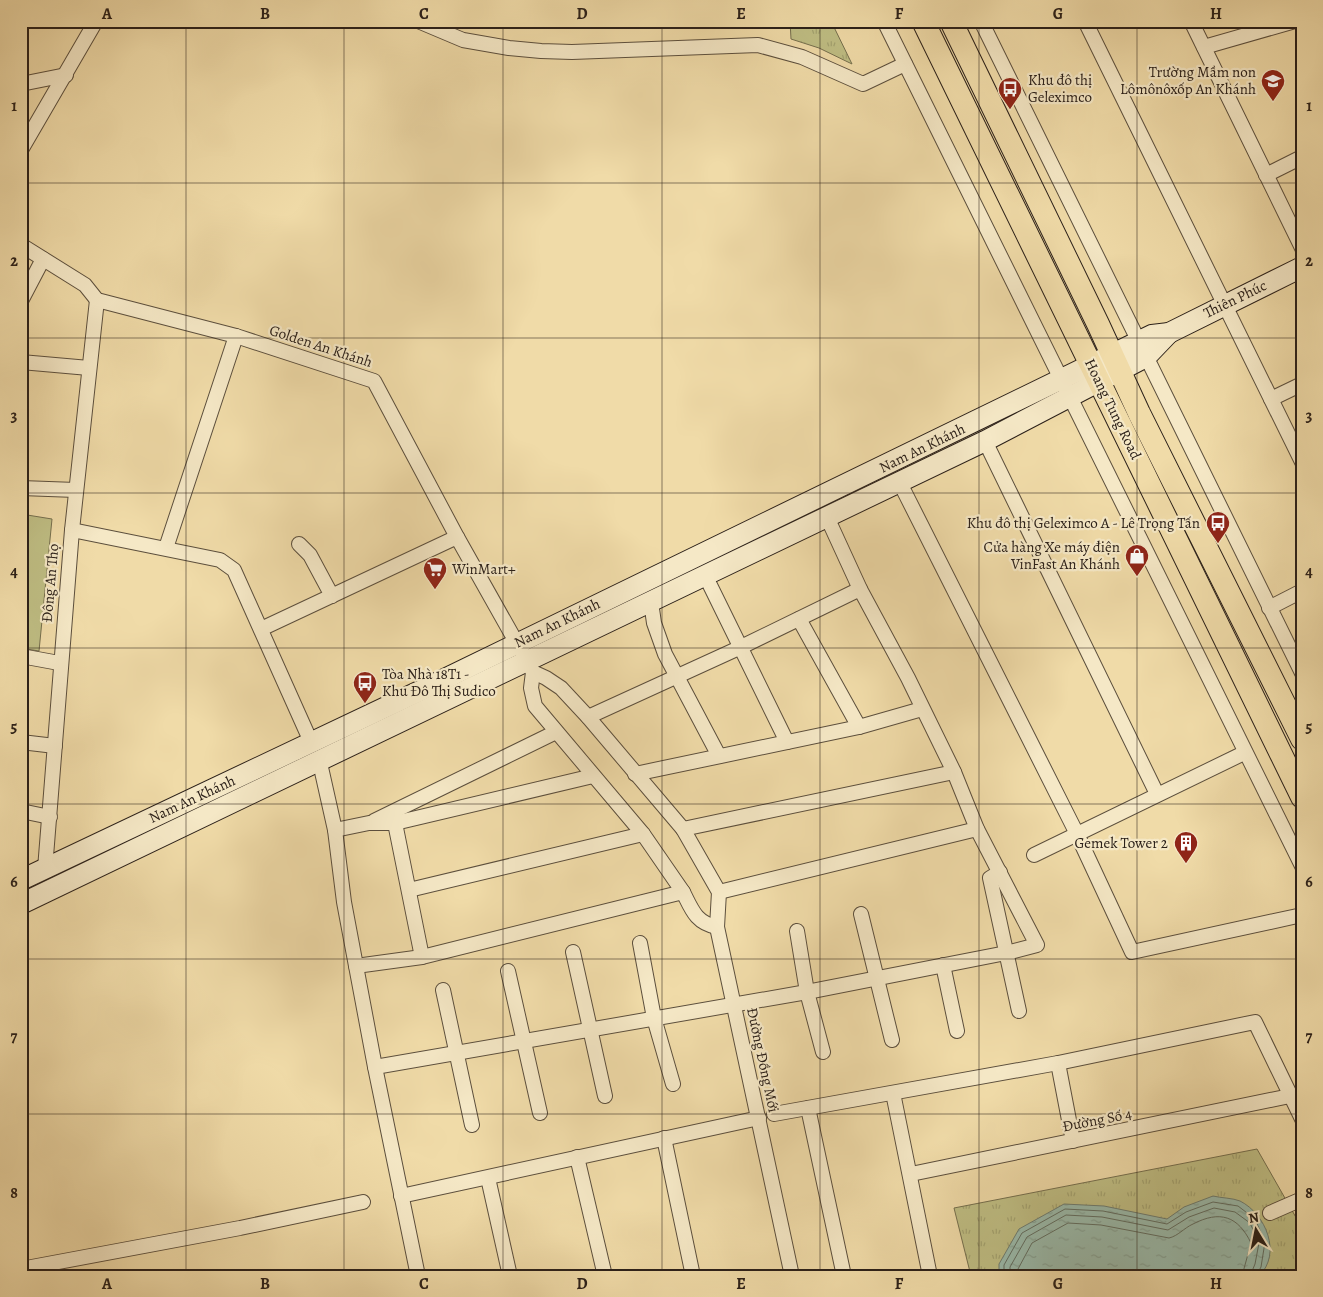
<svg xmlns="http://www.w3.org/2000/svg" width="1323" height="1297" font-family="Alegreya,serif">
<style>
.grass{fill:url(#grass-tufts);stroke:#756f4e}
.pitch{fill:#bfbe84;stroke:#756f4e}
.water{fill:url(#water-ripples);stroke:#6e7d71}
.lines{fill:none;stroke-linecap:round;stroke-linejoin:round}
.shore{stroke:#626e62;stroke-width:1}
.street-casing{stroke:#5c4f3d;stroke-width:16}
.secondary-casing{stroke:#2b2019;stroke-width:22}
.primary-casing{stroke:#2b2019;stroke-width:24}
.street{stroke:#f5e8c6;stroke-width:14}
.secondary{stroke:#f5e8c6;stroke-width:20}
.primary{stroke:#f0dba8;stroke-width:22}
.grid{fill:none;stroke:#2b2019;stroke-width:1;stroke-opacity:0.55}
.labels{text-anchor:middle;stroke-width:4.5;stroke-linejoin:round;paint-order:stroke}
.poi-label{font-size:15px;fill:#2b2019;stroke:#f5e8c6;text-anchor:end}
.street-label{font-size:15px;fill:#2b2019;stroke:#f5e8c6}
.neatline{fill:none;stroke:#2b2019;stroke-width:2}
.grid-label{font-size:16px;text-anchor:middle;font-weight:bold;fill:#2b2019}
</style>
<defs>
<pattern id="grass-tufts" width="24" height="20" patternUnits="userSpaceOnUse" patternTransform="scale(1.25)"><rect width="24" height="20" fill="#bfbe84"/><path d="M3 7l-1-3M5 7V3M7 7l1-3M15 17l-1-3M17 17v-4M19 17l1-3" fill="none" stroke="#a4a371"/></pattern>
<pattern id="water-ripples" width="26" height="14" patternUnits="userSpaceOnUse" patternTransform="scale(1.25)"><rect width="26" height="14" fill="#9abbac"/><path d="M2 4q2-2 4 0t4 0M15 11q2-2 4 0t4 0" fill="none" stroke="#85a093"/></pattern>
</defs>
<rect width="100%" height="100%" fill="#f0dba8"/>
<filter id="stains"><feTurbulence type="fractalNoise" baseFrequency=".004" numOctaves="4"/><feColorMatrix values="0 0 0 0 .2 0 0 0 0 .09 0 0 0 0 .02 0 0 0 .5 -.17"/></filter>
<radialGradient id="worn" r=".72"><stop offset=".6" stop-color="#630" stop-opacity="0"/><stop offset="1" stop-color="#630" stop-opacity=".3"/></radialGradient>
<!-- grass -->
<g class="grass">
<path d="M790,21H831L852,64L819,48L791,39Z"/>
<path d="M1257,1149L1302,1228V1276H971L954,1208Z"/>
</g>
<!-- pitch -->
<path class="pitch" d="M21,514L52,519L39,651L21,648Z"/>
<!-- water -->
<path class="water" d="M1213,1196C1221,1198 1233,1198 1240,1201C1266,1214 1282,1254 1259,1276H999V1264L1019,1229L1064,1204L1104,1206L1167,1219L1184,1207Z"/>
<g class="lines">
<!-- shore -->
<g class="shore">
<path d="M1004,1276V1265L1022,1233L1065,1209L1103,1211L1167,1224L1186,1212L1213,1202L1238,1206L1255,1219L1265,1242L1261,1267L1256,1276"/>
<path d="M1010,1276V1267L1027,1237L1066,1215L1102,1217L1168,1230L1189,1217L1214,1208L1235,1212L1250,1223L1259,1243L1255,1264L1250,1276"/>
<path d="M1018,1276V1269L1032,1243L1068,1223L1101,1225L1169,1238C1178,1236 1184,1228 1193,1224C1220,1210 1238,1216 1251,1243L1242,1276"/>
</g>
<!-- street casing -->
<g class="street-casing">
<g id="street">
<path d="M418,21L463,40L509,48L541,51L572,52L758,45L802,57L863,84L905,64"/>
<path d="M884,21L1302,866"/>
<path d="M981,21L1302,673"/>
<path d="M1085,21L1302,462"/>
<path d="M1191,21L1302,248"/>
<path d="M1204,47L1295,21"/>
<path d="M21,84L66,75"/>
<path d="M21,150L96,21"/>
<path d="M1266,175L1302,157"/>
<path d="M21,245L85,285L97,300L236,336L374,381L457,537L533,672L546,678L561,688L588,717L683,829L719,892L717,927L792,1276"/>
<path d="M21,301L43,259"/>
<path d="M21,362L89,368"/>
<path d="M1271,399L1302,384"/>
<path d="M985,441L1157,794"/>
<path d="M900,483L1077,834L1132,952L1302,915"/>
<path d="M21,488L76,490"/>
<path d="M72,530L220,560L234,570L311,742"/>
<path d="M299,544L310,555L332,596"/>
<path d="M166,548L236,336"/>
<path d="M706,577L787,742"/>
<path d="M651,602L654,623L665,654L719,756"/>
<path d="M1269,608L1302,591"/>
<path d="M799,619L859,727"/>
<path d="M261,629L457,537"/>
<path d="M21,656L59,663"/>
<path d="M533,672L531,688L535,706L643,834L683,892"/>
<path d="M588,717L739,648L860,589"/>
<path d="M21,742L55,746"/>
<path d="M320,763L335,830L344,902L375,1067L418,1276"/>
<path d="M635,774L859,727L922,709"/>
<path d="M21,811L50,817"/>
<path d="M374,821L556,732"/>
<path d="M395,823L422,957"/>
<path d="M683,829L954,772"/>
<path d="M335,830L369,823H395L593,776"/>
<path d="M1034,855L1244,753"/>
<path d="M45,869L72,530L97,300"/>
<path d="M1000,872L990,878L1019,1011"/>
<path d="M409,890L643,834"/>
<path d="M719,892L977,829"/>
<path d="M861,914L892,1040"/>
<path d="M797,931L807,992L823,1052"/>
<path d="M640,943L654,1018L673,1084"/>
<path d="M573,952L605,1096"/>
<path d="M943,965L957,1031"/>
<path d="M356,966L422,957L683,892C692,910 696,923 717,927"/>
<path d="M508,971L540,1113"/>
<path d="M443,990L472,1125"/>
<path d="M1058,1063L1073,1141"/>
<path d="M375,1067L807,992L1006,953L1037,945L977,829L954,772L908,678L860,589L827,517"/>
<path d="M893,1093L930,1276"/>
<path d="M808,1108L844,1276"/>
<path d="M774,1114L1058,1063L1255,1022L1302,1119"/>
<path d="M664,1138L693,1276"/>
<path d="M577,1157L605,1276"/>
<path d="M911,1174L1290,1096"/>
<path d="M488,1178L510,1276"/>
<path d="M401,1196L759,1118"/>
<path d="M1270,1213L1302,1199"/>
<path d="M21,1269L240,1228L363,1202"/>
</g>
</g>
<!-- secondary casing -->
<g class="secondary-casing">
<g id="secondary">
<path d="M21,880L424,689L1152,335L1169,333L1302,267"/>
<path d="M21,904L985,441L1146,357L1169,333"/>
</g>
</g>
<!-- primary casing -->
<g class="primary-casing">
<g id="primary">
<path d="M923,21L1302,797"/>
<path d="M951,21L1098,324L1139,413L1302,739"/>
</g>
</g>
<!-- street -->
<use href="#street" class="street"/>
<!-- secondary -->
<use href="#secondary" class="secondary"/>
<!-- primary -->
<use href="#primary" class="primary"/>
</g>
<!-- grid -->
<path class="grid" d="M186,21V1276M344,21V1276M503,21V1276M662,21V1276M820,21V1276M979,21V1276M1137,21V1276M21,183H1302M21,338H1302M21,493H1302M21,648H1302M21,804H1302M21,959H1302M21,1114H1302"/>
<!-- icons -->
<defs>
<g id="school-pin" transform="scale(1.25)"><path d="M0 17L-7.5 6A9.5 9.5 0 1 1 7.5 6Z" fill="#8f2418" stroke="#f5e8c6"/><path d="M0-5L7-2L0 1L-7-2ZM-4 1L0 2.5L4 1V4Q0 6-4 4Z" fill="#fff"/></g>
<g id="bus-pin" transform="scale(1.25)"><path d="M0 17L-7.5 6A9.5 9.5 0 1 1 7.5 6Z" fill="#8f2418" stroke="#f5e8c6"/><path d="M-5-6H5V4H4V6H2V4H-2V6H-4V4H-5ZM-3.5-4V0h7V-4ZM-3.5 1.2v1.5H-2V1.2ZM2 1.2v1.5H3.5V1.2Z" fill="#fff"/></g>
<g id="shop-pin" transform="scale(1.25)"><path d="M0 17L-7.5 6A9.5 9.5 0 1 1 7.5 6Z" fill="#8f2418" stroke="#f5e8c6"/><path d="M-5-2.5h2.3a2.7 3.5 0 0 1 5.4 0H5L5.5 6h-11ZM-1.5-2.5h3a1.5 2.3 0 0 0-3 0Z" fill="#fff"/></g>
<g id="supermarket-pin" transform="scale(1.25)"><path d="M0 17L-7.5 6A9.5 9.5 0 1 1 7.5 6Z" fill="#8f2418" stroke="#f5e8c6"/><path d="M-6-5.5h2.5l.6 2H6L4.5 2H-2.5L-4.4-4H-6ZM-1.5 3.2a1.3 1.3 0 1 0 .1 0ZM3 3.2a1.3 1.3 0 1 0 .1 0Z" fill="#fff"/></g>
<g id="building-pin" transform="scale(1.25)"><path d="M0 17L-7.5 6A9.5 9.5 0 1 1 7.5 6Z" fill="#8f2418" stroke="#f5e8c6"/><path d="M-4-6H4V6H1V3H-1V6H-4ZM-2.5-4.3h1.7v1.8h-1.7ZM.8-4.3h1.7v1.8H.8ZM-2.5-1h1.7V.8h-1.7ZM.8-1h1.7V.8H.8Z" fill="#fff"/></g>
</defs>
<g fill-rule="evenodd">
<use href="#school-pin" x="1273" y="81"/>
<use href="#bus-pin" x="1010" y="89"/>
<use href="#bus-pin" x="1218" y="523"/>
<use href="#shop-pin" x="1137" y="556"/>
<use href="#supermarket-pin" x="435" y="569"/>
<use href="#bus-pin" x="365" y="683"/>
<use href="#building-pin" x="1186" y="843"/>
</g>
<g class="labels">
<!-- poi labels -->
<g class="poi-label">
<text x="1256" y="77">Trường Mầm non<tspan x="1256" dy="17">Lômônôxốp An Khánh</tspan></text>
<text x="1028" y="85" text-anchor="start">Khu đô thị<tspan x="1028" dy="17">Geleximco</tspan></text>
<text x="1200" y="528">Khu đô thị Geleximco A - Lê Trọng Tấn</text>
<text x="1120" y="552">Cửa hàng Xe máy điện<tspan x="1120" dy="17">VinFast An Khánh</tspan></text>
<text x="452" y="574" text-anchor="start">WinMart+</text>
<text x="382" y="679" text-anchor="start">Tòa Nhà 18T1 -<tspan x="382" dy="17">Khu Đô Thị Sudico</tspan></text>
<text x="1168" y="848">Gemek Tower 2</text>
</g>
<!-- street labels -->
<g class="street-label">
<text transform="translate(1235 299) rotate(-26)" y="5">Thiên Phúc</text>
<text transform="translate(321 346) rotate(18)" y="5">Golden An Khánh</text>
<text transform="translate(1113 409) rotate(64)" y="5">Hoang Tung Road</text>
<text transform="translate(922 448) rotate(-26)" y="5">Nam An Khánh</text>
<text transform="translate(50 583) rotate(-85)" y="5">Đông An Thọ</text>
<text transform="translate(557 623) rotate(-26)" y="5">Nam An Khánh</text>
<text transform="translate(192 799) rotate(-25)" y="5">Nam An Khánh</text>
<text transform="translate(763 1060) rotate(78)" y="5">Đường Đồng Mới</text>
<text transform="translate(1097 1120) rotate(-11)" y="5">Đường Số 4</text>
</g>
</g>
<!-- margin -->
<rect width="1323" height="1297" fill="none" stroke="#f0dba8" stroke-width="55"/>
<!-- north arrow -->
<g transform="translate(1256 1230) rotate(350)" stroke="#f5e8c6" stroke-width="4" paint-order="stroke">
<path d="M0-4L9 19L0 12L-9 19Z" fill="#2b2019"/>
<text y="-8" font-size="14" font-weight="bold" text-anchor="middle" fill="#2b2019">N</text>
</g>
<rect x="28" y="28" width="1268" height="1242" class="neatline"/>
<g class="grid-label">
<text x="107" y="19">A</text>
<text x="265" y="19">B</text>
<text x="424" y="19">C</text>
<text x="582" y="19">D</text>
<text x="741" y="19">E</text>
<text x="899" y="19">F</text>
<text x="1058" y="19">G</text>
<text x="1216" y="19">H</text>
<text x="14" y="111">1</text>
<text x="1309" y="111">1</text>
<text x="14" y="266">2</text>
<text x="1309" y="266">2</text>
<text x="14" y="421">3</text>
<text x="1309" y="421">3</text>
<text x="14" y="577">4</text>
<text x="1309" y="577">4</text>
<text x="14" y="732">5</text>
<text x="1309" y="732">5</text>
<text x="14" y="887">6</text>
<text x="1309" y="887">6</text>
<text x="14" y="1042">7</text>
<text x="1309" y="1042">7</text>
<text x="14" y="1198">8</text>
<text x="1309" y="1198">8</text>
<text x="107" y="1289">A</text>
<text x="265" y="1289">B</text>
<text x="424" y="1289">C</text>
<text x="582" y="1289">D</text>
<text x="741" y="1289">E</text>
<text x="899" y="1289">F</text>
<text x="1058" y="1289">G</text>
<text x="1216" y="1289">H</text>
</g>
<rect width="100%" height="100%" filter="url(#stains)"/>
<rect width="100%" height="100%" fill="url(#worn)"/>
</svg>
